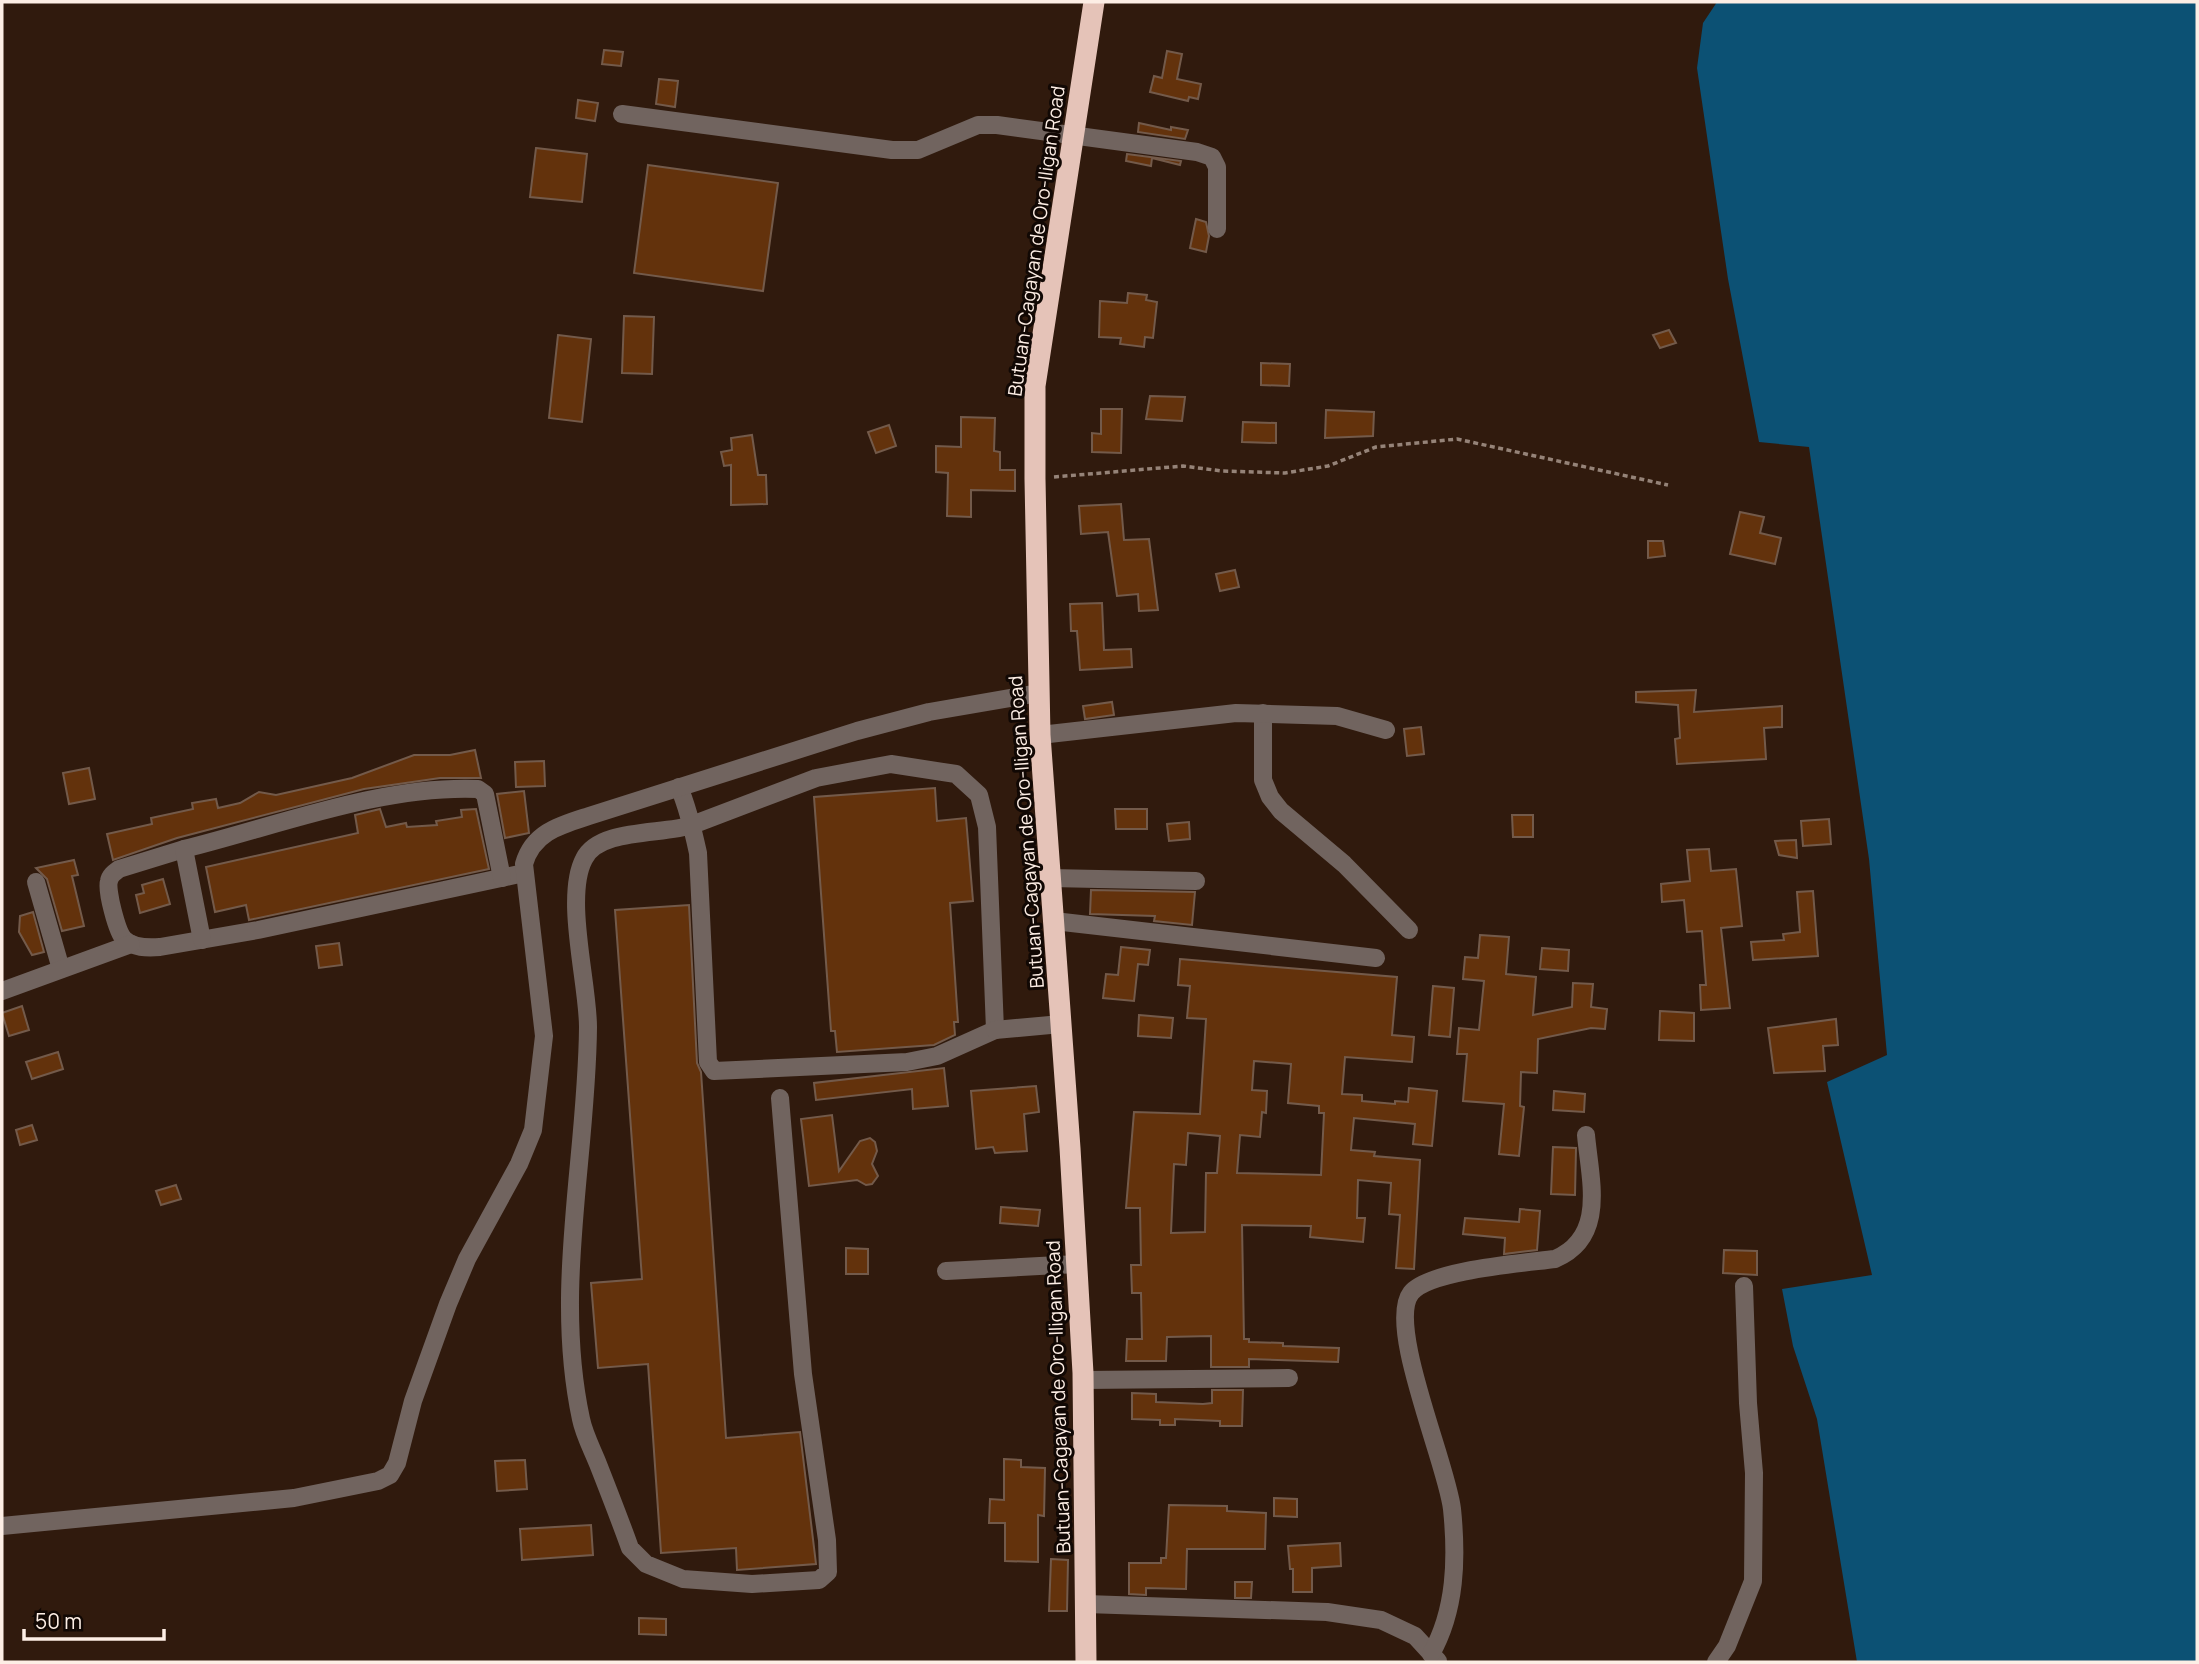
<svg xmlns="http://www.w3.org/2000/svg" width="2199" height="1664" font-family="Manrope,sans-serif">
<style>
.water{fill:#0c5174}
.building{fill:#63320c;stroke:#735a4a;stroke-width:2;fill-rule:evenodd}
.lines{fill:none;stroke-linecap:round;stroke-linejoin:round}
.path{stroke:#958378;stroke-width:3.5;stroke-dasharray:5 3.5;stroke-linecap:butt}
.minor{stroke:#71645f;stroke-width:18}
.highway{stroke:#e5c3b8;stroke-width:21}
.labels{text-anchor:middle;stroke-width:6;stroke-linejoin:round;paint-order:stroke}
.street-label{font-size:19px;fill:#fdeee5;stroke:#110804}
</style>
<rect width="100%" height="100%" fill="#301a0d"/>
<!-- water -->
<path class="water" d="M1717,2H2197V1662H1857L1817,1419L1793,1346L1782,1289L1872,1275L1827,1082L1887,1055L1869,859L1809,447L1759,442L1728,279L1697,68L1703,23Z"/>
<!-- building -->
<g class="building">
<path d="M604,50L623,52L621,66L602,64Z"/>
<path d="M1167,51L1182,54L1177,79L1201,84L1198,99L1189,97L1188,101L1150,92L1154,76L1162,78Z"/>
<path d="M659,79L678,81L675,107L656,104Z"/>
<path d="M578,100L598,103L595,121L576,118Z"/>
<path d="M1139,123L1171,130V127L1188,130L1185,139L1138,132Z"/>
<path d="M536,148L587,154L582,202L530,197Z"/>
<path d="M1127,154L1181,161L1180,165L1152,158L1151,166L1126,161Z"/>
<path d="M648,165L778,183L763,291L634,273Z"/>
<path d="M1196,219L1206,222L1209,236L1206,252L1190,248Z"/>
<path d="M1128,293L1147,295L1146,300L1157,302L1153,338L1145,337L1144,347L1120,344L1121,338L1099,337L1100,301L1127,303Z"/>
<path d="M624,316L654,317L652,374L622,373Z"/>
<path d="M1669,330L1676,343L1660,348L1653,335Z"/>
<path d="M558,335L591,339L582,422L549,418Z"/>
<path d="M1261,363L1290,364L1289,386L1261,385Z"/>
<path d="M1150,396L1185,397L1182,421L1146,419Z"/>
<path d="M1101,409H1122L1121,453L1092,452V433L1101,434Z"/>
<path d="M1326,410L1374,412L1373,436L1325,438Z"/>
<path d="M961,417L995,418L994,451L1000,452V470H1015V491L971,490V517L947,516L948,473L936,472V446L961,447Z"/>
<path d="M1243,422L1276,423V443L1242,442Z"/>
<path d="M889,425L896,446L876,453L868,432Z"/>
<path d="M752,435L758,475H766L767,504L731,505V465L724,466L721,452L732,450L731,438Z"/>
<path d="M1121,504L1124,540L1149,539L1158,610L1139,611L1138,594L1117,596L1108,532L1081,534L1079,506Z"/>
<path d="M1740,512L1764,517L1760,533L1781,538L1775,564L1730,554Z"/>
<path d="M1648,541H1663L1665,556L1648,558Z"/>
<path d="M1235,570L1239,587L1220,591L1216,574Z"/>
<path d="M1102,603L1104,650L1131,649L1132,667L1080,670L1077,631H1071L1070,604Z"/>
<path d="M1696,690L1694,712L1782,706V727L1764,728L1766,759L1677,764L1675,739L1680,738L1678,705L1636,702V692Z"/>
<path d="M1112,702L1114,715L1085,719L1083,706Z"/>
<path d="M1421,727L1424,754L1407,756L1404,729Z"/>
<path d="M475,750L481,778H440L364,789L177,838L113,860L107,834L152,824L151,818L193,809L192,803L216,799L218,808L240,803L259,792L276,795L352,778L414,755H450Z"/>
<path d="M544,761L545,786L516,787L515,762Z"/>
<path d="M89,768L95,799L69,804L63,773Z"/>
<path d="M935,788L937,821L966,818L973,901L950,903L958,1022H954L955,1035L934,1045L837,1052L835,1031H831L814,797Z"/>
<path d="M524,791L529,833L505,838L497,794Z"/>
<path d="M380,809L386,827L406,823L407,827L437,825L436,821L462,817L461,810L476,809L489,869L249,920L246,905L215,912L206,867L358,833L355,815Z"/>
<path d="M1115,809H1147V829H1116Z"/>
<path d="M1512,815H1533V837H1513Z"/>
<path d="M1829,819L1831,844L1803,846L1801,821Z"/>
<path d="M1189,822L1190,839L1169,841L1167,824Z"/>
<path d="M1796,840L1797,858L1779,855L1775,841Z"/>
<path d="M1709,849L1711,871L1736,869L1742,926L1721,928L1730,1008L1701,1010L1700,985H1706L1702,931L1687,932L1684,900L1662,902L1661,884L1690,881L1687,850Z"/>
<path d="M74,860L78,875L72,876L84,926L62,931L47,879L36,868Z"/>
<path d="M163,879L170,904L140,913L136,895L144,893L142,885Z"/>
<path d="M1091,890L1195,892L1192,925L1154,921L1155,916L1090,914Z"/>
<path d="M1813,891L1818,956L1753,960L1751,942L1784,940L1783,934L1800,932L1797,892Z"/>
<path d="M689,905L697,1063L701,1072L726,1438L800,1432L816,1564L737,1570L736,1548L661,1553L648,1364L598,1368L591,1283L642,1279L615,910Z"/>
<path d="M33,912L44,952L32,955L19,932L20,916Z"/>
<path d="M1480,935L1509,937L1506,974L1536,977L1533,1015L1572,1007L1573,983L1593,984L1591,1007L1607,1009L1605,1029L1591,1028L1538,1039L1537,1073L1521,1072L1520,1106L1524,1107L1519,1156L1499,1154L1504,1104L1463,1101L1467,1054H1457L1459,1028L1479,1030L1484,981L1463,979L1465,957L1478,958Z"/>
<path d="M339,943L342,965L319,968L316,946Z"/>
<path d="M1121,947L1150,950L1148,965L1138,964L1134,1001L1103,998L1106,974L1118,975Z"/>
<path d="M1542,948L1569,950L1568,971L1540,969Z"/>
<path d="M1180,959L1397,977L1392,1035L1414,1037L1412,1062L1345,1057L1342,1094L1362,1095V1101L1395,1104V1101L1408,1102L1409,1088L1437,1091L1432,1146L1413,1144L1415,1124L1354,1118L1351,1150L1375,1152L1374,1156L1420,1160L1414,1269L1396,1268L1400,1215L1389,1214L1391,1183L1358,1180L1357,1218H1365L1363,1242L1310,1237L1311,1226L1242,1225L1244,1339H1249V1342L1283,1343V1346L1339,1348L1338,1362L1249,1359V1367H1211V1336L1167,1337L1166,1361H1126L1127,1339H1142L1141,1293H1132L1131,1265H1141L1140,1208H1126L1134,1112L1200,1114L1206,1019L1187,1018L1190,986L1178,985ZM1254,1061L1291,1064L1288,1103L1319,1106V1113H1324L1321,1175L1237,1173L1240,1135L1260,1137L1262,1112L1266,1113L1267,1091L1252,1090ZM1188,1133L1220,1136L1217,1173H1206L1205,1232L1171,1233L1174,1164L1186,1165Z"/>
<path d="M1433,986L1454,988L1450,1037L1429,1035Z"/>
<path d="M22,1006L29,1030L9,1036L2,1013Z"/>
<path d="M1660,1011L1694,1013V1041L1659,1040Z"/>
<path d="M1139,1015L1173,1018L1171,1038L1138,1036Z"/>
<path d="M1836,1019L1838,1045L1823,1046L1825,1071L1774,1073L1768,1028Z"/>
<path d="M58,1052L63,1069L32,1079L26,1062Z"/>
<path d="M944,1068L948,1106L913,1109L912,1089L816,1100L814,1083Z"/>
<path d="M1036,1086L1039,1112L1024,1114L1027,1151L995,1153L993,1147L976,1149L971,1091Z"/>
<path d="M1554,1091L1585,1094L1584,1112L1553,1110Z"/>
<path d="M832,1115L839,1171L860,1141L870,1138L875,1142L877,1151L872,1164L878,1176L872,1184L866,1185L857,1180L809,1186L801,1119Z"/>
<path d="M32,1125L37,1140L20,1145L16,1130Z"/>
<path d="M1553,1147L1576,1148L1575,1195L1551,1194Z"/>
<path d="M176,1185L181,1199L161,1205L156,1191Z"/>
<path d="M1001,1207L1040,1210L1038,1226L1000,1223Z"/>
<path d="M1520,1209L1540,1211L1537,1250L1504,1254L1505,1238L1463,1234L1465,1218L1519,1222Z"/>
<path d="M846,1248L868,1249V1274H846Z"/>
<path d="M1724,1250L1757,1251V1275L1723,1273Z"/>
<path d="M1212,1390H1243L1242,1426H1220V1421L1175,1419V1425H1160V1420L1132,1419V1393L1156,1394V1402L1203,1404L1212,1403Z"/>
<path d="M1004,1459L1021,1460V1467L1045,1468L1044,1516L1038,1515V1562L1005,1561V1523H989L990,1499L1004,1500Z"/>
<path d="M525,1460L527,1489L497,1491L495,1461Z"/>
<path d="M1274,1498L1297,1499V1517L1274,1516Z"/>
<path d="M1169,1505L1227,1506V1511L1266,1513L1265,1549H1187L1186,1589L1146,1588V1595L1129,1594V1563H1161V1558H1166Z"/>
<path d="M591,1525L593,1555L522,1560L520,1529Z"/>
<path d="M1340,1543L1341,1566L1312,1568V1592H1293V1569H1290L1288,1546Z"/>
<path d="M1051,1559L1068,1560L1067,1611H1049Z"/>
<path d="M1235,1582H1252L1251,1598H1235Z"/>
<path d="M639,1618L666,1619V1635L639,1634Z"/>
</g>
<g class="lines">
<!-- path -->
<path class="path" d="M1054,477L1183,466L1222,471L1285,473L1328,466L1376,447L1457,439L1668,485"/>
<!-- minor -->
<g class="minor">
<path d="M622,114L892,150H918L978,125H997L1197,152L1212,157L1217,167V229"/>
<path d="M1263,713V780L1270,797L1281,811L1344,864L1409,930"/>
<path d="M1040,735L1236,713L1337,716L1386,730"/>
<path d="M679,787C688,808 693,830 698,853L708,1062L714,1071L907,1062L937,1056L995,1030L987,827L979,795L956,774L891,764L816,778L692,825C663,835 599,828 584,859C564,897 588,983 588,1027C587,1158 553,1289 581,1419C584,1434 592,1449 598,1464C609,1492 620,1520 630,1548L646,1564L683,1579L752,1584L819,1580L828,1572L827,1540L803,1374L780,1098"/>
<path d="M184,849L119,869C115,872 110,875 109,881C106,890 117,932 124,939C133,948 147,948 160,947L258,930L524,873"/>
<path d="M1050,878L1196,881"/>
<path d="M36,882L61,969"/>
<path d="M1054,921L1376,958"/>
<path d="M202,940L184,849C277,826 381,785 478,789L485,794L502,878"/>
<path d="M2,991L131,944"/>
<path d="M995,1030L1061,1024"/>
<path d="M946,1271L1077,1264"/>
<path d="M1083,1380L1289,1378"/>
<path d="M2,1526L294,1498L378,1481L390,1475L397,1463L413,1401L448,1304L467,1259L519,1164L533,1130L544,1036L524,864C533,832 561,825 589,816L857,731L929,712L1039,693"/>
<path d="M1086,1604L1327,1612L1381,1620L1415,1636L1438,1661"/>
<path d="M1431,1654C1456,1610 1457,1558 1452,1509C1447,1464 1386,1325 1411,1293C1429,1270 1525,1263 1555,1259C1607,1237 1590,1180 1586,1135"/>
<path d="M1716,1662L1727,1646L1753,1581L1754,1473L1748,1403L1744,1286"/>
</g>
<!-- highway -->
<path class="highway" d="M1086,1662L1083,1373L1070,1148L1040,735L1035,479V386L1094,2"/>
</g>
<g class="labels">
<!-- street labels -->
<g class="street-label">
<text transform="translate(1036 241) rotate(-82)" y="7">Butuan-Cagayan de Oro-Iligan Road</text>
<text transform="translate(1026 832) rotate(-94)" y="7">Butuan-Cagayan de Oro-Iligan Road</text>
<text transform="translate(1058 1397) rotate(-92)" y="7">Butuan-Cagayan de Oro-Iligan Road</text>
</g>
</g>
<!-- border -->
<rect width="2199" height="1664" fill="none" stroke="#fdeee5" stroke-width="7"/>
<!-- scale -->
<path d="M24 1629v10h140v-10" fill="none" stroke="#fdeee5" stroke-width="3.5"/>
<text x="35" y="1629" font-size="21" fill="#fdeee5" stroke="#110804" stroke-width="5" paint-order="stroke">50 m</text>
</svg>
